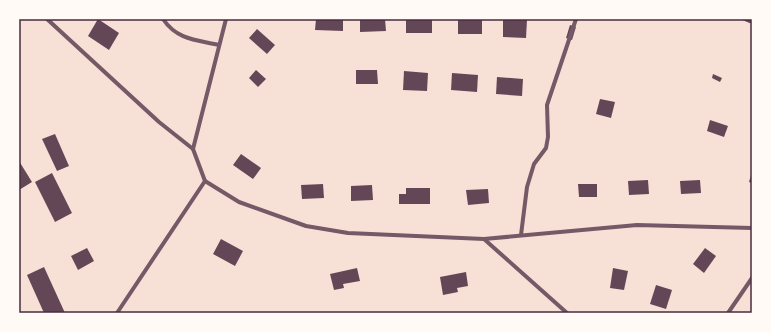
<svg xmlns="http://www.w3.org/2000/svg" width="771" height="332" font-family="Figtree,sans-serif">
<style>
.building{fill:#644757}
.lines{fill:none;stroke-linecap:round;stroke-linejoin:round}
.minor{stroke:#755966;stroke-width:4}
.neatline{fill:none;stroke:#4a2c40;stroke-width:1.5}
</style>
<rect width="100%" height="100%" fill="#f7e1d7"/>
<!-- building -->
<g class="building">
<path d="M98,19L119,33L109,50L88,36Z"/>
<path d="M316,19H343V31L315,30Z"/>
<path d="M360,19H385L386,31L360,32Z"/>
<rect x="406" y="19" width="26" height="14"/>
<rect x="458" y="19" width="24" height="15"/>
<path d="M740,19H752V24Z"/>
<path d="M503,20H527L526,38L503,37Z"/>
<path d="M570,25L576,27L572,40L566,38Z"/>
<path d="M257,29L275,45L267,54L249,38Z"/>
<path d="M256,70L266,79L258,87L249,78Z"/>
<path d="M356,70H377L378,84H356Z"/>
<path d="M404,71L428,73L427,91L403,90Z"/>
<path d="M452,73L478,75L477,92L451,90Z"/>
<path d="M713,74L722,78L720,82L712,78Z"/>
<path d="M497,77L523,79L522,96L496,94Z"/>
<path d="M600,99L615,102L611,118L596,114Z"/>
<path d="M710,120L728,126L724,137L707,131Z"/>
<path d="M55,134L69,166L57,171L42,139Z"/>
<path d="M241,154L261,168L253,179L233,165Z"/>
<path d="M19,161L32,182L19,190Z"/>
<path d="M752,172V183L749,182Z"/>
<path d="M52,173L72,213L55,222L35,182Z"/>
<path d="M648,180L649,194L629,195L628,181Z"/>
<path d="M700,180L701,193L681,194L680,181Z"/>
<path d="M323,184L324,198L302,199L301,185Z"/>
<path d="M578,184H597V197H579Z"/>
<path d="M372,185L373,200L351,201V186Z"/>
<path d="M406,188H430V204H399V194H406Z"/>
<path d="M488,189L489,203L468,205L466,190Z"/>
<path d="M221,239L243,251L235,266L213,254Z"/>
<path d="M87,248L94,261L78,270L71,256Z"/>
<path d="M705,248L716,256L704,273L693,264Z"/>
<path d="M44,267L65,313H44L27,275Z"/>
<path d="M357,268L360,281L343,284L344,288L334,290L330,274Z"/>
<path d="M613,268L628,271L624,290L610,288Z"/>
<path d="M466,272L468,286L457,288L458,292L443,295L440,277Z"/>
<path d="M656,285L672,290L666,309L650,304Z"/>
</g>
<g class="lines">
<!-- minor -->
<g class="minor">
<path d="M47,19L159,122L193,149L205,181L239,202L306,226L348,233L484,239L567,313"/>
<path d="M163,19C177,40 197,40 219,45"/>
<path d="M193,149L226,19"/>
<path d="M521,235L527,187L534,164L546,148L548,137L547,105L576,19"/>
<path d="M484,239L637,225L752,228"/>
<path d="M117,313L205,181"/>
<path d="M728,313L752,278"/>
</g>
</g>
<!-- border -->
<rect width="771" height="332" fill="none" stroke="#fffaf5" stroke-width="40"/>
<rect x="20" y="20" width="731" height="292" class="neatline"/>
</svg>
